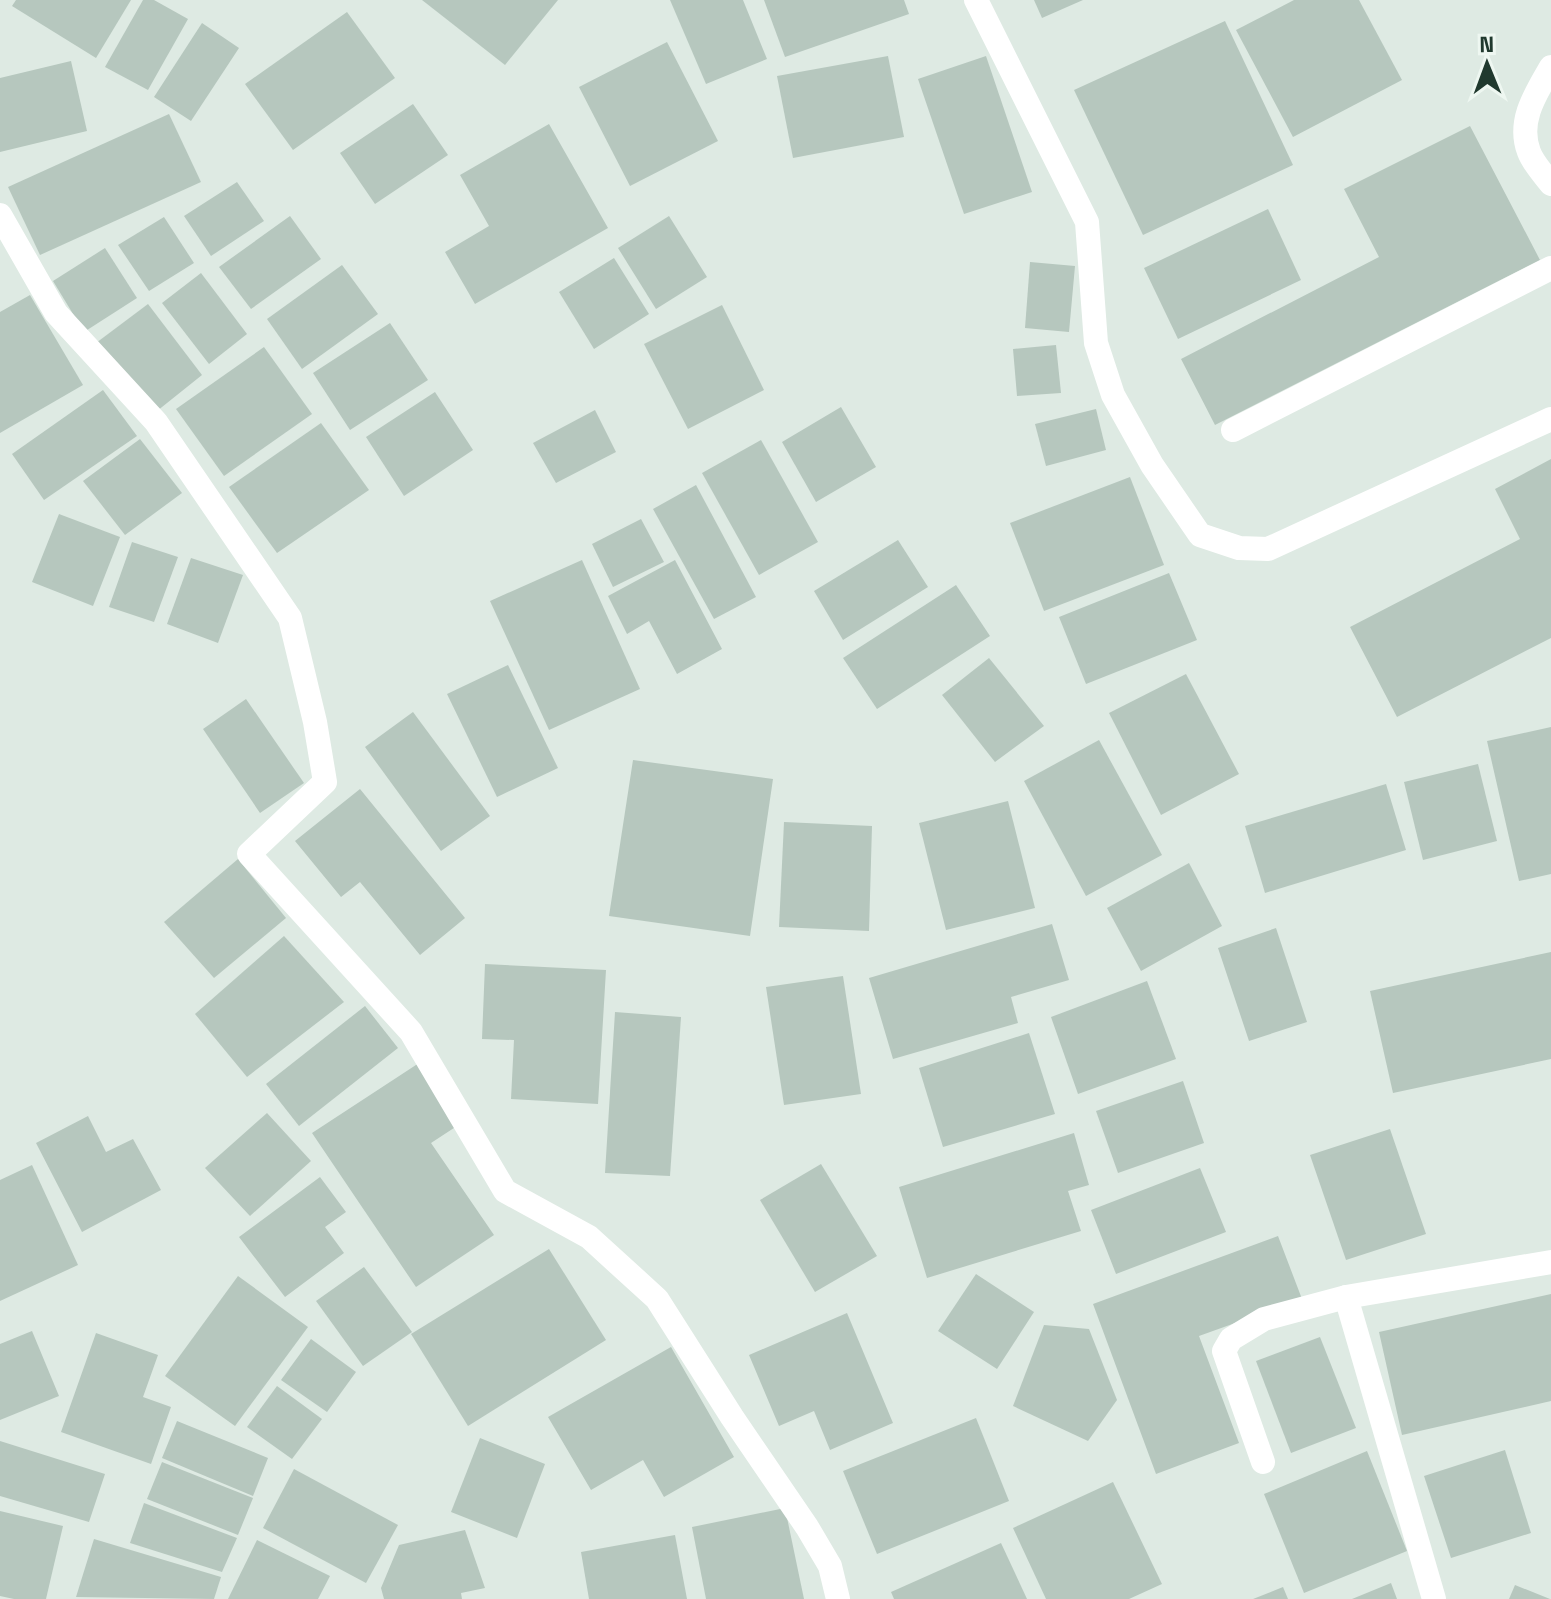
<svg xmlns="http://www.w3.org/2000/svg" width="1551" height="1599" font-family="'Space Grotesk',sans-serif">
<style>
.building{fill:#b6c7be}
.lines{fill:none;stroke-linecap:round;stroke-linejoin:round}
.street{stroke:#fff;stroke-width:24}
</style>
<rect width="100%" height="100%" fill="#deeae3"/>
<!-- building -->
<g class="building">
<path d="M16,0H131L96,58L12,6Z"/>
<path d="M143,0H154L188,19L148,90L105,67Z"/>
<path d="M422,0H558L505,65Z"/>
<path d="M670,0H743L767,59L706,84Z"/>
<path d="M764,0H904L909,14L785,57Z"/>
<path d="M1034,0H1083L1042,18Z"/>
<path d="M1294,0H1359L1402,80L1293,137L1236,30Z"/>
<path d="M347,12L395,78L293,150L245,84Z"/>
<path d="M1225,21L1293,165L1143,235L1074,90Z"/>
<path d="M202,23L239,48L191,121L154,97Z"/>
<path d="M667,42L718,141L630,186L579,87Z"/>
<path d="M888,56L904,137L793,158L777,76Z"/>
<path d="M986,56L1032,192L964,214L918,79Z"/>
<path d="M71,61L87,131L0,152V78Z"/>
<path d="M413,104L448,155L375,204L340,153Z"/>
<path d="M169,114L201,182L40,255L8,187Z"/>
<path d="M549,124L608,228L475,304L445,252L489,226L460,175Z"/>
<path d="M1470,126L1540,260L1215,425L1181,359L1379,257L1344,189Z"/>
<path d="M237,182L264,221L211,256L184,216Z"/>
<path d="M1268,209L1301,280L1178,339L1144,268Z"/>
<path d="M290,216L321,259L251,309L219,267Z"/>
<path d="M669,216L707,277L656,309L618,248Z"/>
<path d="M164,217L194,263L149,291L118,245Z"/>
<path d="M105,248L137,298L84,332L53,281Z"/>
<path d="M614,258L649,314L594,349L559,292Z"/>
<path d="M1030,262L1075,266L1069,332L1025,328Z"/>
<path d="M342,265L378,314L302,369L267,319Z"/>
<path d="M201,273L247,334L209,364L162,303Z"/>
<path d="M30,295L83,385L0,433V312Z"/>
<path d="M148,304L202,375L152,415L96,343Z"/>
<path d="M722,305L764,390L688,429L644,344Z"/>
<path d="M390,323L428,380L350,430L313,373Z"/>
<path d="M1056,345L1061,393L1017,396L1013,349Z"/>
<path d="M264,347L312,414L224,476L176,409Z"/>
<path d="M103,390L137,436L44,500L12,454Z"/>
<path d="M435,392L473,450L404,496L366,437Z"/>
<path d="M841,407L876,467L816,502L782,442Z"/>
<path d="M1096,409L1106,450L1046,466L1035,424Z"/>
<path d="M595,410L616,452L556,483L533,443Z"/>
<path d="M321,423L369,490L277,553L229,487Z"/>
<path d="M140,439L182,493L125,535L83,481Z"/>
<path d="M761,440L818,542L759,575L702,473Z"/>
<path d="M1551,459V638L1397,717L1350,627L1520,539L1495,489Z"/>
<path d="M1130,477L1164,565L1044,611L1010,523Z"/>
<path d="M696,485L756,597L714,619L653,509Z"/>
<path d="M59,514L120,537L93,606L32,582Z"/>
<path d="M641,519L664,562L613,587L592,544Z"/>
<path d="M898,540L928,587L843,640L814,591Z"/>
<path d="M132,542L178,557L154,622L109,607Z"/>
<path d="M191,558L243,575L218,643L167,624Z"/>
<path d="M582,560L640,689L549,730L490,601Z"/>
<path d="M675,560L722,649L677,674L649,621L627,634L608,596Z"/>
<path d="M1169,573L1197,640L1086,684L1059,617Z"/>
<path d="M956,585L990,636L877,709L843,658Z"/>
<path d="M989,658L1044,726L995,762L942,695Z"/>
<path d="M508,665L558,768L497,797L447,694Z"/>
<path d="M1186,674L1239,774L1161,815L1109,713Z"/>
<path d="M246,699L304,783L260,813L203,729Z"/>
<path d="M413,712L490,816L441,851L365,747Z"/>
<path d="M1551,727V874L1519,881L1487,741Z"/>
<path d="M1099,740L1162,855L1086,896L1024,781Z"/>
<path d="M633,760L773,779L750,936L609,916Z"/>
<path d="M1478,764L1497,841L1423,860L1404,782Z"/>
<path d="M1386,784L1406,850L1265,893L1245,826Z"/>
<path d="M360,789L465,918L420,955L360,882L341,897L295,841Z"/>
<path d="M1008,801L1035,908L946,930L919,823Z"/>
<path d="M784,822L872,826L869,931L779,927Z"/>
<path d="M238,859L286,918L214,978L164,922Z"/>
<path d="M1189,863L1222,926L1141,971L1107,908Z"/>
<path d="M1052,924L1069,980L1011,997L1018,1023L893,1059L869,978Z"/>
<path d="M1276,928L1307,1022L1249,1041L1218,948Z"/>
<path d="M284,936L344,1002L247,1077L195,1014Z"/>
<path d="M1551,952V1059L1393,1093L1370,991Z"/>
<path d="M485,964L606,970L598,1104L511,1099L514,1040L482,1039Z"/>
<path d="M843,976L861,1094L784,1105L766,987Z"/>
<path d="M1147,981L1176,1059L1078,1094L1051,1017Z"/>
<path d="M365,1006L398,1048L299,1126L266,1084Z"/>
<path d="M615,1012L681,1017L670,1176L605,1173Z"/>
<path d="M1029,1033L1055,1114L943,1147L919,1068Z"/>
<path d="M419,1063L460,1124L431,1143L494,1235L416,1287L312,1133Z"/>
<path d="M1183,1081L1204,1143L1118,1173L1096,1111Z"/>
<path d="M267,1113L311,1161L250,1216L205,1168Z"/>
<path d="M88,1116L106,1152L133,1139L161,1190L82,1232L36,1143Z"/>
<path d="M1390,1129L1426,1234L1346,1260L1310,1155Z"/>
<path d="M1074,1133L1089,1185L1068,1191L1081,1231L927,1278L899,1187Z"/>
<path d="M821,1164L877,1256L815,1292L760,1200Z"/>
<path d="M32,1165L78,1265L0,1301V1180Z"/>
<path d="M1200,1168L1226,1232L1116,1274L1091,1210Z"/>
<path d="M320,1177L346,1212L325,1227L344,1253L285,1297L239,1237Z"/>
<path d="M1278,1236L1302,1299L1199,1336L1239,1443L1156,1474L1093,1304Z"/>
<path d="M549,1249L606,1340L468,1426L411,1334Z"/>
<path d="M364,1267L412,1332L363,1366L316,1301Z"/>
<path d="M976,1274L1034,1312L997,1369L938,1331Z"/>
<path d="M238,1276L308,1327L235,1426L165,1376Z"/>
<path d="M1551,1294V1401L1402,1435L1379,1332Z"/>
<path d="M847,1313L893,1423L830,1450L814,1411L779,1426L749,1355Z"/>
<path d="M1044,1325L1089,1329L1117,1400L1088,1441L1013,1406Z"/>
<path d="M32,1331L59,1396L0,1420V1344Z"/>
<path d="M96,1333L158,1355L143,1397L171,1407L151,1464L61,1432Z"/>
<path d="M1320,1337L1356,1428L1291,1453L1256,1361Z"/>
<path d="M311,1339L356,1372L327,1412L281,1380Z"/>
<path d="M671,1347L734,1457L664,1497L643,1460L591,1490L548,1417Z"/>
<path d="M277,1386L322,1419L292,1459L247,1427Z"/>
<path d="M976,1418L1009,1501L877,1554L843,1471Z"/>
<path d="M177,1421L268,1458L253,1496L162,1458Z"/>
<path d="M480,1438L545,1464L517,1538L451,1512Z"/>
<path d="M0,1441L105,1474L89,1522L0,1496Z"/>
<path d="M1505,1450L1531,1533L1451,1558L1424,1476Z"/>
<path d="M1367,1451L1407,1551L1304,1593L1264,1494Z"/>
<path d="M162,1462L253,1498L238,1535L147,1499Z"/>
<path d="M294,1469L398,1525L366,1583L263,1528Z"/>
<path d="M1113,1482L1162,1584L1129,1599H1046L1013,1528Z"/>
<path d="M144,1503L237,1538L222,1572L130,1543Z"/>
<path d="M785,1508L804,1599H706L692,1527Z"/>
<path d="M0,1511L63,1526L46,1599H14L0,1596Z"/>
<path d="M465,1530L485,1588L461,1593L462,1599H384L381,1588L399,1545Z"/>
<path d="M675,1535L687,1599H589L581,1552Z"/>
<path d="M94,1539L221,1577L214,1599L76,1597Z"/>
<path d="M257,1540L330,1576L318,1599H228Z"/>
<path d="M1001,1543L1027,1599H894L891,1592Z"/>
<path d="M1391,1583L1397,1599H1352Z"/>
<path d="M1515,1585L1550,1599H1509Z"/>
<path d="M1283,1587L1288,1599H1253Z"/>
</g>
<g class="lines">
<!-- street -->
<g class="street">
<path d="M976,0L1087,222L1096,343L1113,395L1152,465L1200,535L1239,548L1268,549L1551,419"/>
<path d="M1551,67C1536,93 1517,121 1529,152C1533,163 1544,175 1551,184"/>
<path d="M0,215L56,313L156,422L290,618L315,722L325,782L249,854L411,1032L505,1191L589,1237L657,1299L732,1417L807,1527L830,1566L838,1599"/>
<path d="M1233,430L1551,268"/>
<path d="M1346,1297L1434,1599"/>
<path d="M1263,1462L1224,1351L1231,1339L1264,1319L1346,1297L1551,1262"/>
</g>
</g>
<!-- north arrow -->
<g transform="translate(1487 64) rotate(359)" stroke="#eef7f1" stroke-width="6" paint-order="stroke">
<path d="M0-6L14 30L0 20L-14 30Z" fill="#20392e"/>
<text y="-12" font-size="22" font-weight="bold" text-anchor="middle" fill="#20392e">N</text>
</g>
</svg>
